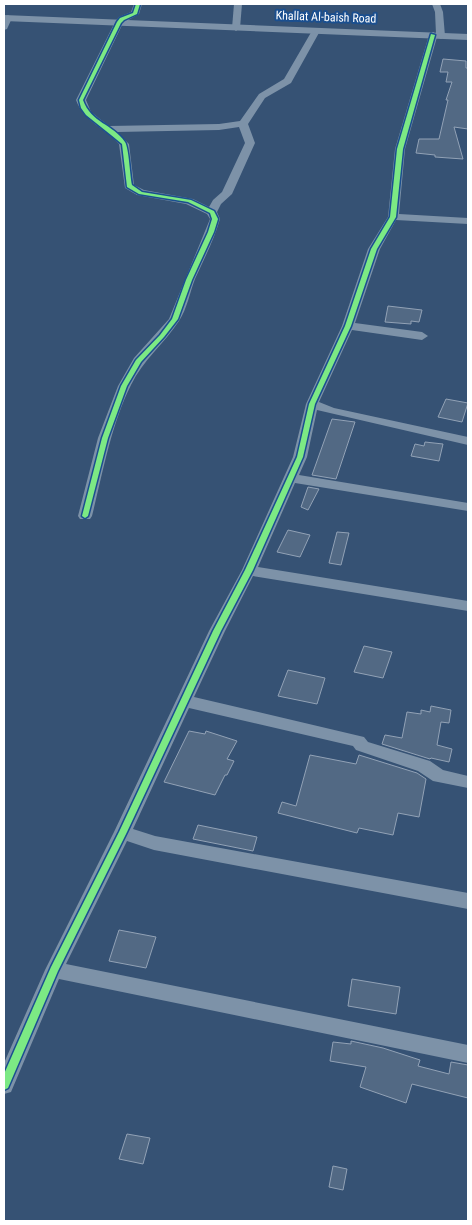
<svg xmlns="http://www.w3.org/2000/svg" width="472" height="1225" font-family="'Roboto Condensed',sans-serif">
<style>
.building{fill:#526984;stroke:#92a2b6}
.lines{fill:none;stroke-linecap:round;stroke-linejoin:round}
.minor{fill:#7d92a8;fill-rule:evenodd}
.tertiary{fill:#7d92a8;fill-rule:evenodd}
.cycleway-casing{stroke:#1b4f8f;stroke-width:3}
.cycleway{fill:#7ce984;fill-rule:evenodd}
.labels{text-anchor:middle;stroke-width:4;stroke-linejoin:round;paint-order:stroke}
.far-street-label{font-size:12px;fill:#fff;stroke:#1b4f8f}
</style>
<rect width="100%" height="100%" fill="#365274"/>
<!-- building -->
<g class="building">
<path d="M443,59L466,61V68H468V129L454,127L463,159L435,157V155L416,153L419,139H439L448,100H446L452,82H446L448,72H440Z"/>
<path d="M388,306L422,310L419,322L411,321V324L385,322Z"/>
<path d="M446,399L468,403L462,422L438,417Z"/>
<path d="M332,419L355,422L336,479L312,475Z"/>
<path d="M425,442L443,444L439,461L411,456L415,444L424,446Z"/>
<path d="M308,487L319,489L308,510L301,507Z"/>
<path d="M288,530L310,535L300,557L277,552Z"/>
<path d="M337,532L349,533L341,565L329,563Z"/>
<path d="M364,646L392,652L383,678L354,672Z"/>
<path d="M288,670L325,678L317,704L278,696Z"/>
<path d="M431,706L451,710L449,723L441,722L437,745L452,749L449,762L431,758L430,759L382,744L385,735L402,738L407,712L421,714V710L430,712Z"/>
<path d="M189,731L205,734L206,731L237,741L227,759L234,761L227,775H225L215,795L164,782Z"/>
<path d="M310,755L356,764L359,755L417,773L426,779L419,817L398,813L393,835L359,828L357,833L278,813L282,802L296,806Z"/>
<path d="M198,825L257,837L253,851L193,839Z"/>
<path d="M119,930L156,937L146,968L109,961Z"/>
<path d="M352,979L400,987L396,1014L348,1006Z"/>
<path d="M351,1041L383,1048L420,1060L418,1066L449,1074L451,1062L468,1065V1098L412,1084L406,1103L360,1087L366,1067L330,1061L333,1042L351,1044Z"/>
<path d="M127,1134L150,1138L143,1164L119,1159Z"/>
<path d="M333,1166L347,1169L343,1190L329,1187Z"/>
</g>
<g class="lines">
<!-- minor -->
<g class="minor">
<path d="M134,4H142L139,14L123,23L86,100L91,112L109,126L219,124L240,121L259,94L284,79L313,29L320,31L291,83L265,98L248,124L255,143L232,194L221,204L217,212L220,219C214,240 204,259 195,279C190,292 187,309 179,321C164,344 143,360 131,385C111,425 103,472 92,516L90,519H80L78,516L98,438L118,386L134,358L169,319L210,219L207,214L186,204L137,195L125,188L119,144C105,128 84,122 76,100L115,22L119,17L131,12ZM239,127L245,143L222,192L213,200L209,207L193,199L144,190L134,185L129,144L117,132L219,130Z"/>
<path d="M234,4H242L240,28L236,31L232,28Z"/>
<path d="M432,4H440L443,12L445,36L441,39L437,37L405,149L399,214L468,218V224L396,220L380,249L355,323L422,332L428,336L422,340L352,330L319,402L334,408L468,437V445L317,410L307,457L299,475L468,503V511L295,483L258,567L468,601V611L253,576L225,631L194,697L364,737L368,742L430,761L443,770L468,776V788L433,781L418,771L356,750L353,746L189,708L133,829L155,836L468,893V909L154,850L127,841L66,964L468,1045V1063L59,979L11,1092L4,1094V1063L45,970L114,832L209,631L242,570L293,457L306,404L342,326L368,249L388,217L395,149L429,35L433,32L436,34L435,12Z"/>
<path d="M8,15L12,18L7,29L4,30V18Z"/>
</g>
<!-- tertiary -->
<path class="tertiary" d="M4,15L468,34V40L4,21Z"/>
<!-- cycleway casing -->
<g class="cycleway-casing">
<g id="cycleway">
<path d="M136,4H140L137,14L124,20L121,23L83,100C91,123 113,124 125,142C129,148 130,176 132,185L142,192L191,200L214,211L218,219L214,232L192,280L178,319L164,337L141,362L127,386L108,438L88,516L85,518L82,516L102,438L121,386L136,360L160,335L172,319L186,280L208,232L212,219L210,213L188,202L139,194L127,187L122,144L111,135L86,115L81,108L79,100L117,22L120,18L133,13Z"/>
<path d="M431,34L435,35L403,149L396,217L377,249L351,326L315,404L303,457L253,570L221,631L127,832L58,971L8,1088L4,1090V1074L51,967L119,832L213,631L245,570L297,457L309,404L345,326L371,249L390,217L397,149Z"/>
</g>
</g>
<!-- cycleway -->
<use href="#cycleway" class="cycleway"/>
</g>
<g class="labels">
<!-- far-street labels -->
<g class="far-street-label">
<text transform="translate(326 17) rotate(2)" y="4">Khallat Al-baish Road</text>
</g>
</g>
<!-- border -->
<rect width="472" height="1225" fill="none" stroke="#ffffff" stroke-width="10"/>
</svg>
